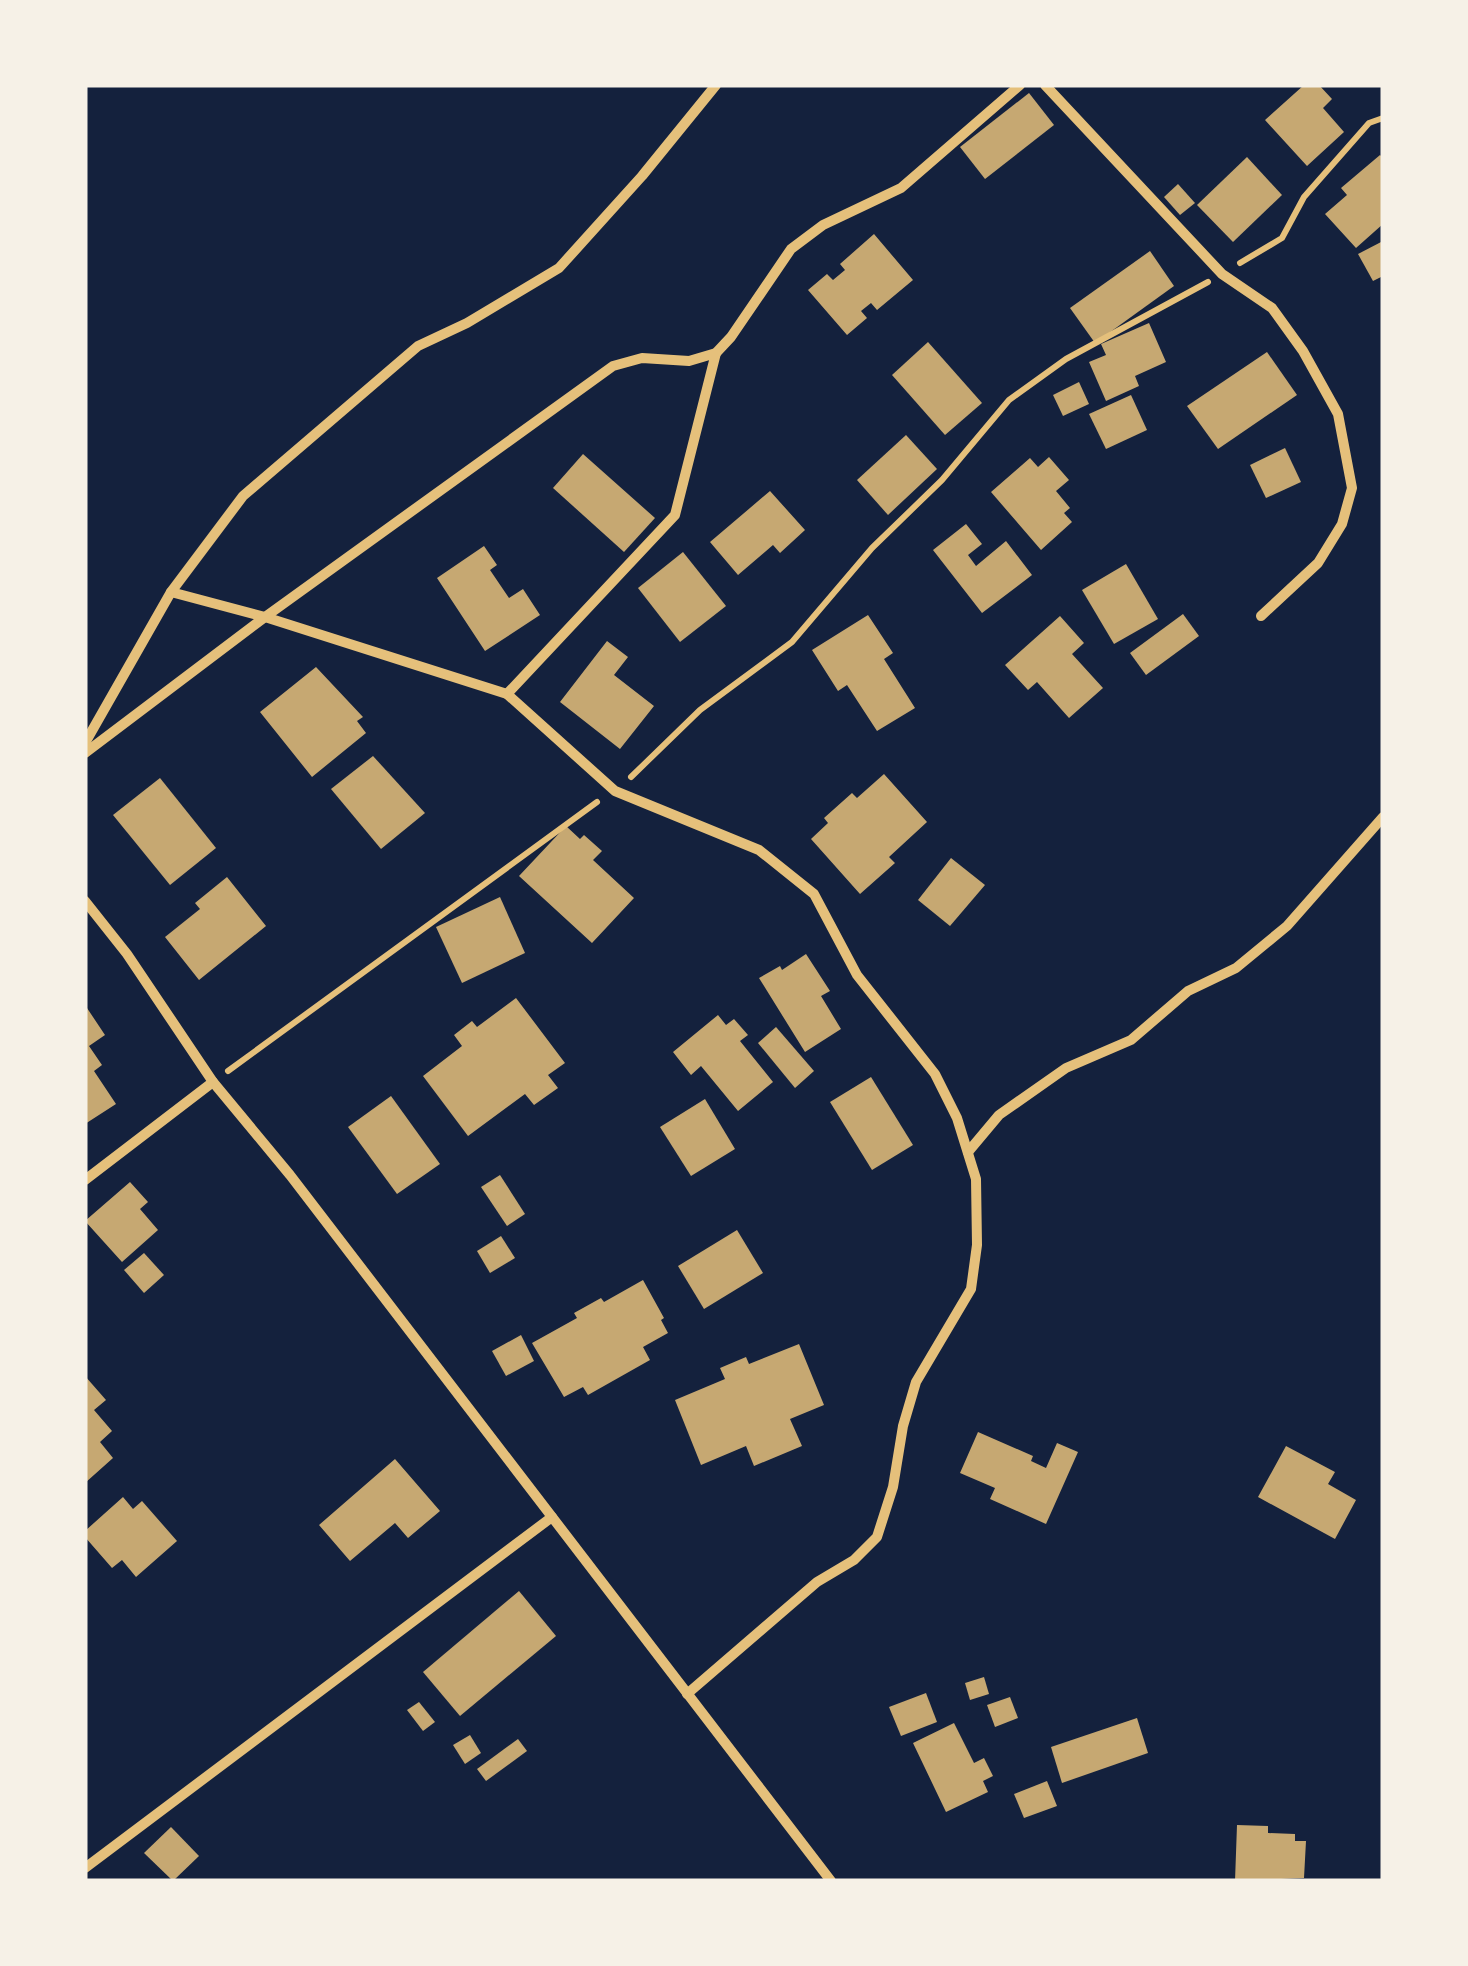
<svg xmlns="http://www.w3.org/2000/svg" width="1468" height="1966" font-family="Jost,sans-serif">
<style>
.building{fill:#c6a872}
.lines{fill:none;stroke-linecap:round;stroke-linejoin:round}
.path{stroke:#e5c07b;stroke-width:6}
.minor{stroke:#e5c07b;stroke-width:10}
</style>
<rect width="100%" height="100%" fill="#14213d"/>
<!-- building -->
<g class="building">
<path d="M1304,85H1319L1332,99L1323,108L1344,132L1307,166L1265,120Z"/>
<path d="M1029,93L1054,125L985,179L960,147Z"/>
<path d="M1380,155L1383,158V224L1356,248L1325,214L1347,195L1341,188Z"/>
<path d="M1247,157L1282,195L1233,242L1197,205Z"/>
<path d="M1178,184L1195,203L1180,215L1164,197Z"/>
<path d="M874,234L913,280L877,310L871,303L861,311L867,318L847,335L808,290L827,274L833,280L845,270L840,264Z"/>
<path d="M1383,241V276L1373,281L1358,254Z"/>
<path d="M1150,251L1174,286L1095,343L1070,308Z"/>
<path d="M1149,323L1166,362L1135,376L1139,386L1106,401L1089,362L1106,355L1101,344Z"/>
<path d="M928,342L982,403L945,435L892,375Z"/>
<path d="M1267,352L1297,395L1218,449L1187,406Z"/>
<path d="M1079,382L1089,404L1063,416L1053,395Z"/>
<path d="M1131,395L1147,430L1106,449L1089,414Z"/>
<path d="M906,435L937,469L888,515L857,480Z"/>
<path d="M1285,448L1301,482L1266,498L1250,465Z"/>
<path d="M583,454L655,518L624,552L553,488Z"/>
<path d="M1049,457L1069,480L1056,491L1070,508L1064,513L1072,522L1041,550L991,492L1030,458L1038,467Z"/>
<path d="M770,491L805,530L780,553L773,545L738,575L710,542Z"/>
<path d="M966,524L982,544L968,555L976,566L1006,541L1032,575L982,613L933,550Z"/>
<path d="M484,546L497,565L490,570L509,598L523,589L540,615L485,651L437,578Z"/>
<path d="M683,552L726,606L680,642L638,588Z"/>
<path d="M1126,564L1158,619L1114,644L1082,590Z"/>
<path d="M1183,614L1199,636L1146,675L1130,653Z"/>
<path d="M868,615L893,653L884,659L915,708L877,731L847,685L838,691L812,650Z"/>
<path d="M1060,616L1084,643L1072,654L1103,688L1069,718L1037,682L1028,690L1005,665Z"/>
<path d="M607,641L628,657L614,675L654,706L620,749L560,702Z"/>
<path d="M316,667L363,717L357,721L366,733L312,777L260,712Z"/>
<path d="M373,756L425,813L381,849L331,789Z"/>
<path d="M884,774L927,822L889,857L895,863L860,894L811,839L828,823L824,818L852,793L857,798Z"/>
<path d="M160,778L216,848L170,885L113,815Z"/>
<path d="M566,826L580,839L584,835L602,851L593,860L634,898L592,943L519,876Z"/>
<path d="M951,858L985,885L950,926L918,900Z"/>
<path d="M227,877L266,926L199,980L165,937L200,909L195,903Z"/>
<path d="M500,897L525,953L462,983L436,927Z"/>
<path d="M806,954L830,991L821,996L841,1029L805,1052L759,978L780,966L782,970Z"/>
<path d="M516,998L565,1063L548,1075L558,1088L534,1105L525,1094L468,1136L423,1076L462,1046L454,1035L472,1021L477,1027Z"/>
<path d="M85,1005L105,1035L89,1046L102,1065L94,1071L116,1104L85,1124Z"/>
<path d="M718,1015L726,1025L734,1019L748,1035L740,1041L773,1082L738,1111L701,1066L691,1075L673,1052Z"/>
<path d="M776,1027L814,1071L795,1088L758,1043Z"/>
<path d="M871,1077L913,1145L872,1170L830,1102Z"/>
<path d="M391,1096L440,1164L397,1194L348,1127Z"/>
<path d="M705,1099L735,1149L691,1176L660,1127Z"/>
<path d="M500,1175L525,1214L507,1226L481,1187Z"/>
<path d="M130,1182L148,1202L140,1209L158,1230L122,1262L85,1221Z"/>
<path d="M737,1230L763,1273L704,1309L678,1266Z"/>
<path d="M501,1236L515,1258L490,1273L477,1251Z"/>
<path d="M144,1253L164,1275L144,1293L124,1270Z"/>
<path d="M643,1280L664,1318L661,1320L668,1333L643,1347L650,1360L588,1395L583,1387L564,1397L532,1343L577,1318L574,1313L601,1298L604,1302Z"/>
<path d="M521,1335L534,1361L506,1376L492,1351Z"/>
<path d="M799,1344L824,1405L790,1419L802,1446L754,1466L746,1446L701,1465L675,1400L725,1379L720,1368L746,1357L749,1364Z"/>
<path d="M85,1376L106,1400L94,1410L112,1431L100,1442L113,1458L85,1483Z"/>
<path d="M978,1432L1033,1456L1031,1461L1046,1468L1057,1443L1078,1452L1046,1524L990,1499L995,1488L960,1473Z"/>
<path d="M1286,1446L1335,1472L1328,1484L1356,1500L1335,1539L1258,1497Z"/>
<path d="M395,1459L440,1511L408,1538L395,1523L350,1561L319,1525Z"/>
<path d="M123,1497L133,1509L142,1501L177,1541L136,1577L122,1560L112,1568L85,1537V1531Z"/>
<path d="M519,1591L556,1636L460,1716L423,1672Z"/>
<path d="M984,1677L989,1694L970,1700L965,1683Z"/>
<path d="M926,1693L937,1722L901,1736L889,1707Z"/>
<path d="M1010,1697L1018,1718L995,1727L987,1705Z"/>
<path d="M419,1702L435,1722L423,1731L407,1710Z"/>
<path d="M1137,1718L1148,1753L1062,1783L1051,1747Z"/>
<path d="M954,1723L974,1763L984,1758L993,1776L983,1781L988,1792L946,1812L913,1743Z"/>
<path d="M470,1735L481,1753L465,1764L453,1745Z"/>
<path d="M518,1739L527,1751L486,1781L477,1769Z"/>
<path d="M1047,1781L1057,1806L1024,1818L1014,1794Z"/>
<path d="M1237,1825L1268,1826V1833L1295,1834V1841H1306L1304,1878L1235,1881Z"/>
<path d="M171,1827L199,1856L173,1881L144,1853Z"/>
</g>
<g class="lines">
<!-- path -->
<g class="path">
<path d="M1240,263L1282,238L1304,197L1369,123L1383,118"/>
<path d="M631,777L700,710L792,642L872,548L942,480L1009,400L1066,359L1208,282"/>
<path d="M228,1071L597,802"/>
</g>
<!-- minor -->
<g class="minor">
<path d="M1045,85L1222,274L1272,308L1303,351L1338,414L1352,488L1342,524L1318,563L1261,616"/>
<path d="M171,592L265,617L507,694L615,791L759,850L814,894L857,975L935,1074L957,1118L976,1179L977,1245L971,1289L916,1382L903,1426L893,1487L877,1537L854,1560L817,1582L687,1694"/>
<path d="M507,694L675,515L716,353"/>
<path d="M85,743L171,592L243,496L418,346L467,323L559,268L642,176L716,85"/>
<path d="M85,753L265,617L613,366L642,358L689,361L716,353L731,337L791,249L823,225L901,188L1020,85"/>
<path d="M85,901L127,954L213,1082L290,1175L831,1881"/>
<path d="M968,1152L999,1115L1066,1068L1131,1040L1188,991L1236,968L1287,926L1383,817"/>
<path d="M85,1180L213,1082"/>
<path d="M85,1868L552,1517"/>
</g>
</g>
<!-- border -->
<rect width="1468" height="1966" fill="none" stroke="#f6f1e7" stroke-width="175"/>
</svg>
